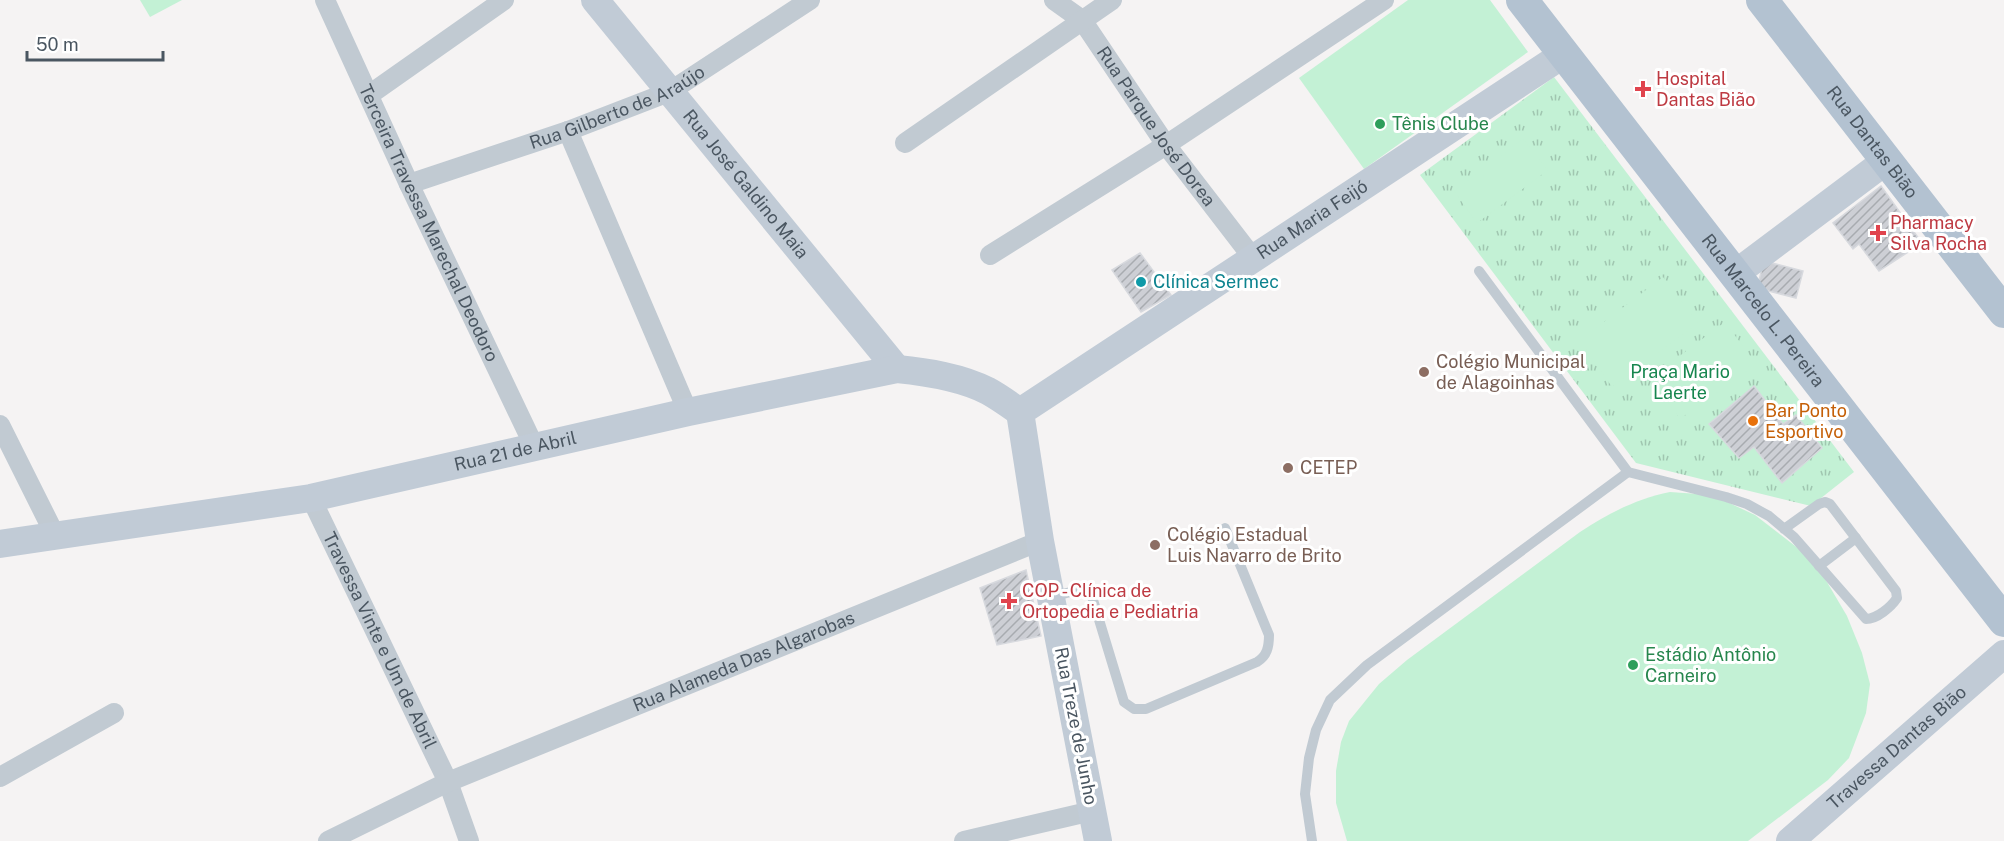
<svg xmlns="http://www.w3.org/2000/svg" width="2004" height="841" font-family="'Public Sans',sans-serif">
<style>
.park{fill:url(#park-tufts)}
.pitch{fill:#c3f1d5}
.building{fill:url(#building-hatch);stroke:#d7d9de;stroke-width:1.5}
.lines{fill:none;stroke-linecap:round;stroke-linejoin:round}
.lane{stroke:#c1cad2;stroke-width:10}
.street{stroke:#c1cad2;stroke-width:20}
.secondary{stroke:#c1cbd6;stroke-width:28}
.primary{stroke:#b3c2d1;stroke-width:32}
.health-dot{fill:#e0444e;stroke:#fff;stroke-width:2}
.leisure-dot{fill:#2e9e5b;stroke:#fff;stroke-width:2}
.culture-dot{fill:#0f9aa8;stroke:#fff;stroke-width:2}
.education-dot{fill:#8d6e63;stroke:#fff;stroke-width:2}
.food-dot{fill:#e8710a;stroke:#fff;stroke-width:2}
.labels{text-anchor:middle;stroke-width:6;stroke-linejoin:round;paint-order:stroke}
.health-label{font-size:18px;fill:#be3a42;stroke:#fff;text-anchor:start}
.street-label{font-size:18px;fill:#4a5661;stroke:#fff}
.leisure-label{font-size:18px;fill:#27864d;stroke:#fff;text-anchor:start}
.culture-label{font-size:18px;fill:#0d838f;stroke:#fff;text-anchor:start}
.education-label{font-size:18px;fill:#785e54;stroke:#fff;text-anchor:start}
.park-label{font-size:18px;fill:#17864f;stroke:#fff}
.food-label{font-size:18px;fill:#c56008;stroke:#fff;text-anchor:start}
</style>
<defs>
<pattern id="park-tufts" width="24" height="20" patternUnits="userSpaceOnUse" patternTransform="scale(1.5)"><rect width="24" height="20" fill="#c3f1d5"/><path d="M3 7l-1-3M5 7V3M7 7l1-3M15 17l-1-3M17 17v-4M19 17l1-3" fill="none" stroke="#a0c6b0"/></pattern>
<pattern id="building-hatch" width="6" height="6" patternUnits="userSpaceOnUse" patternTransform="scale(1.5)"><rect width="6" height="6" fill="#cdcfd5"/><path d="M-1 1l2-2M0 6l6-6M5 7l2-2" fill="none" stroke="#a8abb0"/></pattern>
</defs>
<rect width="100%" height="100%" fill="#f5f3f3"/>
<!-- park -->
<path class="park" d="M1554,77L1854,472L1811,506L1636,463L1420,175Z"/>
<!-- pitch -->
<g class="pitch">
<path d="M140,0H182L150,17Z"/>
<path d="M1408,0H1490L1528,52L1364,169L1299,78Z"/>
<path d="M1523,139L1548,170L1477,223L1454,191Z"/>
<path d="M1663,277L1698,323L1612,387L1580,340Z"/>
<path d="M1725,322L1756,364L1680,419L1650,378Z"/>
<path d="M1670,492L1698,494L1725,501L1755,515L1799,549L1824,577L1847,616L1862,653L1870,684L1866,713L1849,758L1828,780L1748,841H1347L1336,803V771L1341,742L1349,721L1379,684L1407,660L1580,532C1609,513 1636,499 1670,492Z"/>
</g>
<!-- building -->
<g class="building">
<path d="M1881,186L1922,243L1879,271L1859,244L1853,249L1833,223Z"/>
<path d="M1140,253L1171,295L1141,312L1112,270Z"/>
<path d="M1764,261L1803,271L1796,298L1757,288Z"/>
<path d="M1754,386L1783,424L1796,415L1822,448L1782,483L1754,447L1739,458L1709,424Z"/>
<path d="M1026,570L1041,636L997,645L980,588Z"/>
</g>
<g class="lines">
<!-- lane -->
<g class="lane">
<path d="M1479,271L1628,472L1726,497L1747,504L1769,516L1794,537L1866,619C1877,619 1891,607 1897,598L1896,591L1830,504L1825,502L1819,504L1784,529"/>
<path d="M1819,566L1856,538"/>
<path d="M1052,597L1085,588L1090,590L1124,702L1134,709H1146L1257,662C1267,656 1269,647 1269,635L1225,528"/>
<path d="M1312,841L1305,794L1309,758L1316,730L1330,700L1367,665L1628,472"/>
</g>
<!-- street -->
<g class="street">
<path id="s1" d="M325,0L409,184L534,446"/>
<path id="s2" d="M1054,0L1082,20L1166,145L1253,258"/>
<path d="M369,95L504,0"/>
<path d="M568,131L688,412"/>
<path d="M905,143L1112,0"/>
<path id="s3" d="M409,184L568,131L669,92L810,0"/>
<path d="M990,255L1166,145L1384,0"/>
<path d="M0,425L55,535"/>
<path id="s4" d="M311,498L448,782L469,841"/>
<path d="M0,777L114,713"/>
<path id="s5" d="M328,841L448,782L1040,541"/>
<path d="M964,841L1092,811"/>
</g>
<!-- secondary -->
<g class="secondary">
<path id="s6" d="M595,0L897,369"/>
<path d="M1735,274L1887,160"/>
<path id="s7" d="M0,544L311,498L688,412L897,369C927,372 961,377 988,391C999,397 1010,405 1020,412"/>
<path id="s8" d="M1098,841L1040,541L1020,412L1564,54"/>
<path id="s9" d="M1790,841L2004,654"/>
</g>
<!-- primary -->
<g class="primary">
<path id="s10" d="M1522,0L2004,621"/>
<path id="s11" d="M1762,0L2004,312"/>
</g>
</g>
<!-- markers -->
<g class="health-dot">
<path d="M1640 80h6v6h6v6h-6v6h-6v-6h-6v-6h6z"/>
<path d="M1875 224h6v6h6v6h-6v6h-6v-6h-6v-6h6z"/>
<path d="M1006 592h6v6h6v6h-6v6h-6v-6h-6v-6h6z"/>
</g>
<g class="leisure-dot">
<circle cx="1380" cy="124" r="6"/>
<circle cx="1633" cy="665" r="6"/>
</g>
<circle class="culture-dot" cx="1141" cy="282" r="6"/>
<g class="education-dot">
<circle cx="1424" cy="372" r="6"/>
<circle cx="1288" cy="468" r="6"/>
<circle cx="1155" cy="545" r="6"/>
</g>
<circle class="food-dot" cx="1753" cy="421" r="6"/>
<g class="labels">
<!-- health labels -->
<g class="health-label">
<text x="1656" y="85">Hospital<tspan x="1656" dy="21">Dantas Bião</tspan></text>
<text x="1890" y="229">Pharmacy<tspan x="1890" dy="21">Silva Rocha</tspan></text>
<text x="1022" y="597">COP - Clínica de<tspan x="1022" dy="21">Ortopedia e Pediatria</tspan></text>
</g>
<!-- street labels -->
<g class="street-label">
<text dy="6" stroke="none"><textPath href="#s3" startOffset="222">Rua Gilberto de Araújo</textPath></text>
<text dy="6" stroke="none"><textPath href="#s2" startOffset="164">Rua Parque José Dorea</textPath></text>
<text dy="6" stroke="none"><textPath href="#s11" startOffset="180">Rua Dantas Bião</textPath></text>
<text dy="6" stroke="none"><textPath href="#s6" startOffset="238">Rua José Galdino Maia</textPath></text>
<text dy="6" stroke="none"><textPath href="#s8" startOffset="786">Rua Maria Feijó</textPath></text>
<text dy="6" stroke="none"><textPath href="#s1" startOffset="246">Terceira Travessa Marechal Deodoro</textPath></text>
<text dy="6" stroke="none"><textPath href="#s10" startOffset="393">Rua Marcelo L. Pereira</textPath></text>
<text dy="6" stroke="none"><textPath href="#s7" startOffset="524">Rua 21 de Abril</textPath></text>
<text dy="6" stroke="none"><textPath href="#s4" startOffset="158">Travessa Vinte e Um de Abril</textPath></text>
<text dy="6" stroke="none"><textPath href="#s5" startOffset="453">Rua Alameda Das Algarobas</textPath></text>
<text transform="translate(1076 726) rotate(79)" y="6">Rua Treze de Junho</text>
<text dy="6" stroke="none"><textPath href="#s9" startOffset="142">Travessa Dantas Bião</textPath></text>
</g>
<!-- leisure labels -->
<g class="leisure-label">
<text x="1392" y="130">Tênis Clube</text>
<text x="1645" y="661">Estádio Antônio<tspan x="1645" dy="21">Carneiro</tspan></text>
</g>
<!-- culture labels -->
<g class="culture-label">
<text x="1153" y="288">Clínica Sermec</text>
</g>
<!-- education labels -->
<g class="education-label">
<text x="1436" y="368">Colégio Municipal<tspan x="1436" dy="21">de Alagoinhas</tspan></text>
<text x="1300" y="474">CETEP</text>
<text x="1167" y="541">Colégio Estadual<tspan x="1167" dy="21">Luis Navarro de Brito</tspan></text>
</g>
<!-- park labels -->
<g class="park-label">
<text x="1680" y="378">Praça Mario<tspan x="1680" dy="21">Laerte</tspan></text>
</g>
<!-- food labels -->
<g class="food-label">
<text x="1765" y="417">Bar Ponto<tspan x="1765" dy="21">Esportivo</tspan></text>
</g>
</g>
<!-- scale -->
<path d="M27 51v9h136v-9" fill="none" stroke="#4a5661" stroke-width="3"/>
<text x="36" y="51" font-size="18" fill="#4a5661" stroke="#ffffff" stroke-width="4.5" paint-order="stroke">50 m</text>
</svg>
